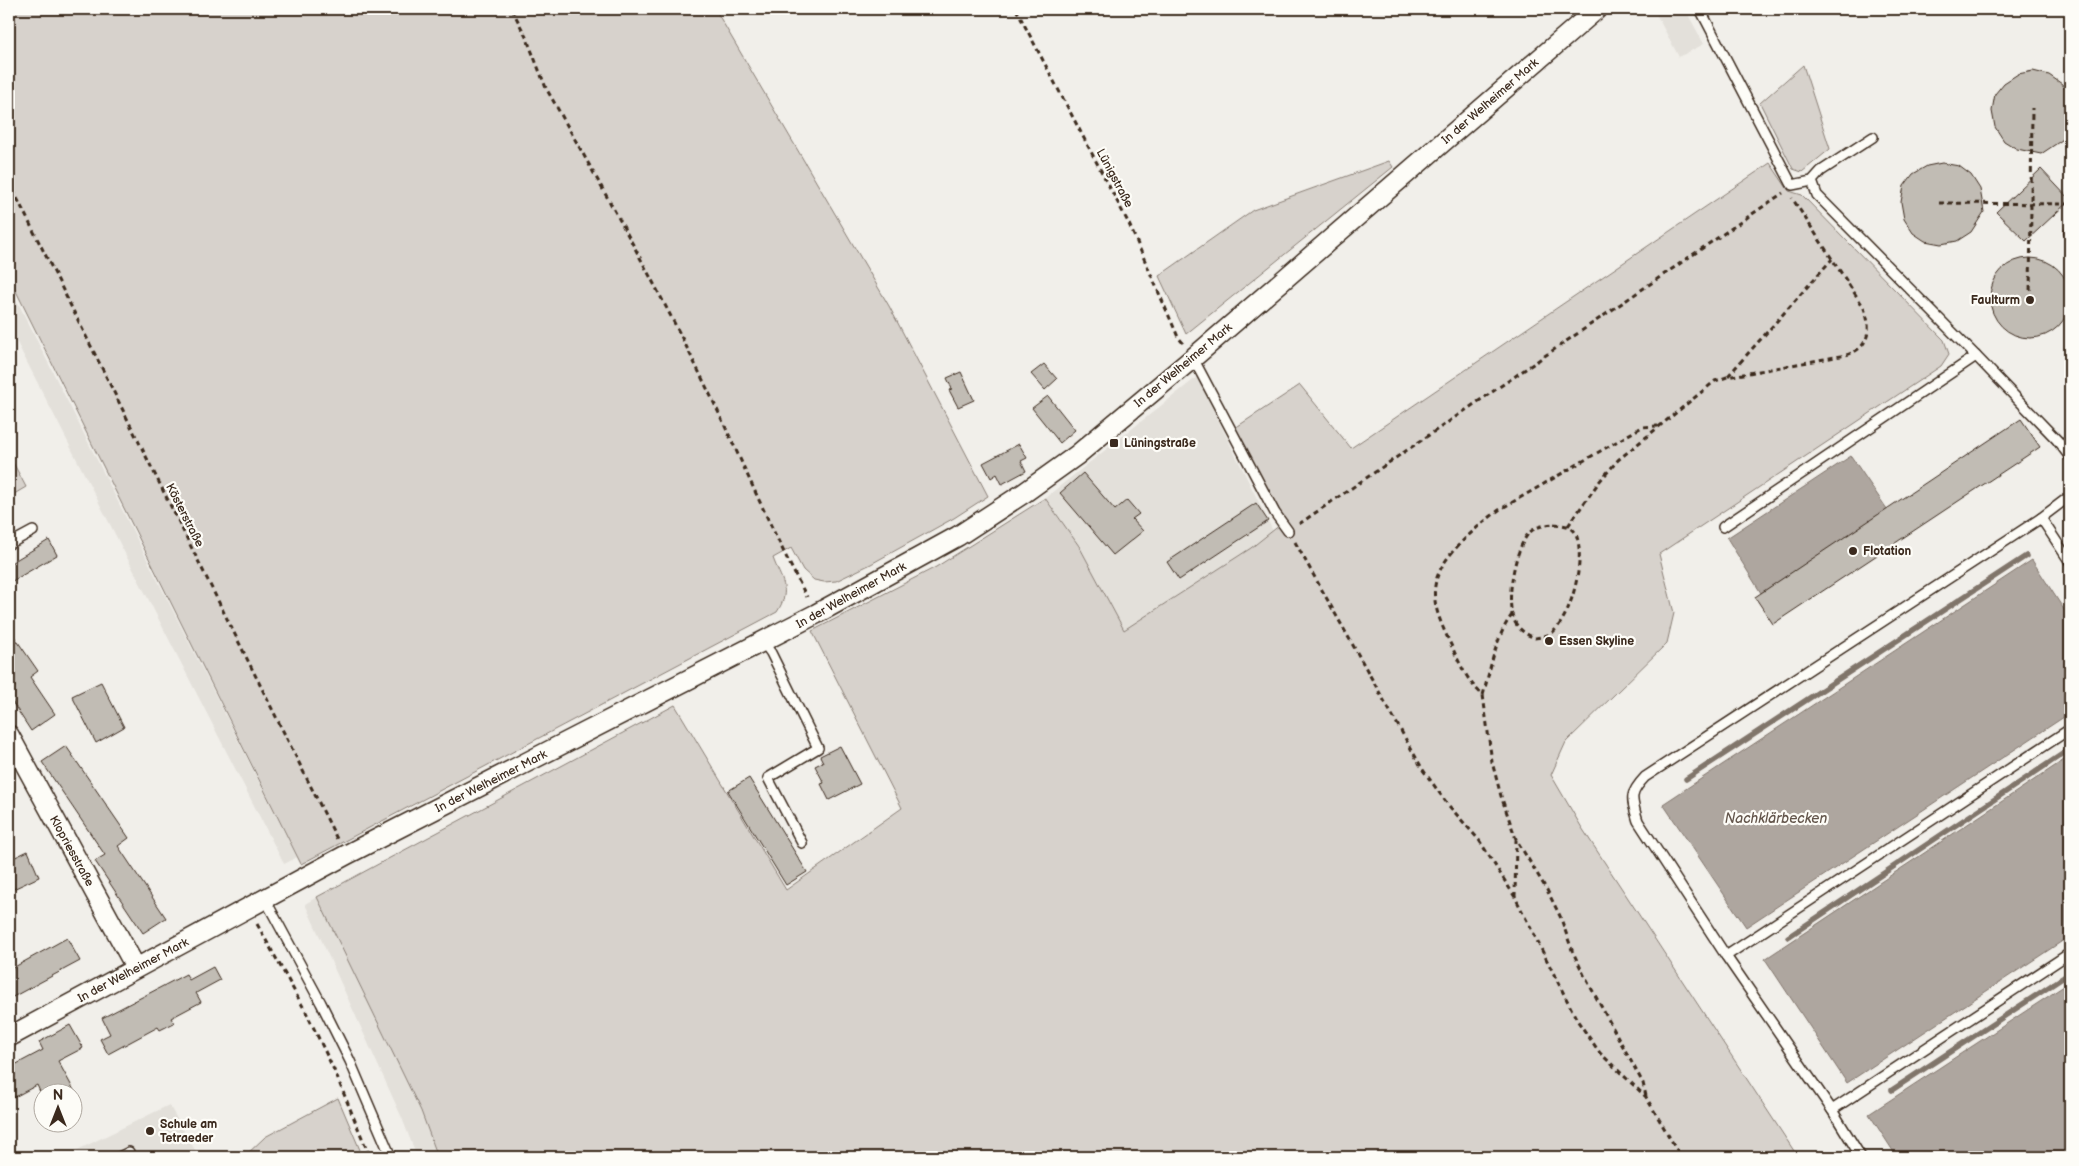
<svg xmlns="http://www.w3.org/2000/svg" width="2079" height="1166" font-family="'Balsamiq Sans',sans-serif">
<style>
.built{fill:#e3e0da}
.green{fill:#d7d2cc;stroke:#897e75}
.water{fill:#aea69f;stroke:#80746b}
.lines{fill:none;stroke-linecap:round;stroke-linejoin:round}
.stream{stroke:#80746b;stroke-width:5.5}
.building{fill:#c1bcb4;stroke:#3b2a1e}
.lane-casing{stroke:#3b2a1e;stroke-width:12}
.street-casing{stroke:#3b2a1e;stroke-width:22}
.path{stroke:#3b2a1e;stroke-width:3;stroke-dasharray:5 4;stroke-linecap:butt}
.lane{stroke:#fdfcf7;stroke-width:9}
.street{stroke:#fdfcf7;stroke-width:19}
.poi-dot{fill:#3b2a1e;stroke:#fdfcf7;stroke-width:2}
.labels{text-anchor:middle;stroke-width:4.5;stroke-linejoin:round;paint-order:stroke}
.street-label{font-size:12px;fill:#3b2a1e;stroke:#fdfcf7}
.poi-label{font-size:12px;font-weight:bold;fill:#3b2a1e;stroke:#fdfcf7;text-anchor:start}
.water-label{font-size:14px;font-style:italic;fill:#63554b;stroke:#fdfcf7}
</style>
<rect width="100%" height="100%" fill="#f1efea"/>
<filter id="ink" filterUnits="userSpaceOnUse"><feTurbulence type="fractalNoise" baseFrequency=".02" numOctaves="2"/><feDisplacementMap in="SourceGraphic" scale="10" xChannelSelector="R" yChannelSelector="G"/><feConvolveMatrix kernelMatrix="1 2 1 2 8 2 1 2 1" color-interpolation-filters="sRGB"/></filter>
<g filter="url(#ink)">
<!-- built -->
<g class="built">
<path d="M1666,9H1685L1704,44L1679,57L1656,14Z"/>
<path d="M9,285L297,857L290,861L284,864L9,327Z"/>
<path d="M1197,377L1273,531L1251,548L1124,631L1079,546L1045,498Z"/>
<path d="M317,897L421,1111L438,1157H417L402,1118L305,904Z"/>
<path d="M169,1105L199,1157H63Z"/>
</g>
<!-- green -->
<g class="green">
<path d="M9,9H715L889,306L988,496L954,518L871,564L836,581L824,582L814,580L803,570L791,548L773,558C781,580 792,589 777,612L301,864L9,277Z"/>
<path d="M1803,65L1830,149L1802,172L1793,169L1760,103Z"/>
<path d="M1389,161L1393,167L1186,334L1159,276L1253,210Z"/>
<path d="M1770,163L1789,191L1802,195L1944,340L1949,354L1941,366L1659,554L1674,613L1667,643L1566,742L1551,775L1582,828L1798,1157H438L421,1111L317,897L675,705L786,890L902,808L812,631L936,567L1045,498L1079,546L1124,630L1251,548L1285,521L1235,428L1300,385L1351,448Z"/>
<path d="M9,455L26,487L9,497Z"/>
<path d="M338,1098L363,1157H244L265,1137Z"/>
</g>
<!-- water -->
<g class="water">
<path d="M1851,456L1887,509L1761,593L1727,538Z"/>
<path d="M2032,560L2070,619V713L1746,927L1663,804Z"/>
<path d="M2070,756V936L1847,1083L1765,959Z"/>
<path d="M2070,982V1157H1897L1869,1114Z"/>
</g>
<g class="lines">
<!-- stream -->
<g class="stream">
<path d="M1686,779L2026,556"/>
<path d="M1788,937L2070,749"/>
<path d="M1892,1090L2070,973"/>
</g>
</g>
<!-- building -->
<g class="building">
<path d="M2033,71L2049,75L2062,84L2070,97V129L2062,140L2041,154L2017,149L2004,141L1995,127L1992,111L1995,94L2004,83L2018,74Z"/>
<path d="M1942,163L1959,166L1971,175L1980,189L1984,212L1971,232L1957,241L1941,244L1925,241L1913,233L1904,219L1901,202L1904,186L1913,174L1927,166Z"/>
<path d="M2041,169L2070,200L2026,241L1996,212Z"/>
<circle cx="2030" cy="298" r="40"/>
<path d="M1044,364L1057,379L1045,390L1031,374Z"/>
<path d="M961,372L974,400L958,407L949,390L952,389L947,378Z"/>
<path d="M1048,396L1075,430L1060,443L1032,408Z"/>
<path d="M2021,419L2040,447L1773,624L1755,597Z"/>
<path d="M1019,444L1027,458L1021,461L1026,471L1002,484L997,474L991,478L983,463Z"/>
<path d="M1083,473L1115,510L1127,500L1139,514L1132,519L1143,531L1113,555L1060,493Z"/>
<path d="M1256,503L1268,521L1179,580L1167,562Z"/>
<path d="M49,540L57,555L9,583V564Z"/>
<path d="M9,629L38,671L30,677L55,714L31,731L9,697V691L15,687L9,677Z"/>
<path d="M101,682L124,727L96,743L72,696Z"/>
<path d="M66,746L129,838L118,846L166,918L143,933L95,861L105,855L42,762Z"/>
<path d="M840,746L860,784L829,800L821,784L824,783L815,766L823,762L820,756Z"/>
<path d="M749,778L807,872L786,885L728,791Z"/>
<path d="M28,851L39,877L9,891V860Z"/>
<path d="M67,938L80,961L9,999V970Z"/>
<path d="M213,967L220,980L196,993L201,1002L171,1018L174,1023L160,1030L158,1027L108,1054L100,1039L110,1034L102,1018L186,974L189,980Z"/>
<path d="M70,1025L83,1048L58,1061L76,1094H41L37,1085L9,1100V1068L43,1050L39,1042Z"/>
</g>
<g class="lines">
<!-- lane casing -->
<g class="lane-casing">
<g id="lane">
<path d="M1700,9L1792,185L1812,181L1821,171L1873,137"/>
<path d="M1812,181L1817,195L1976,356L2057,440L2070,457"/>
<path d="M2069,232L2070,233"/>
<path d="M1193,358L1275,513L1288,531"/>
<path d="M2041,518L2070,496"/>
<path d="M1723,527L1976,356"/>
<path d="M9,544L33,531"/>
<path d="M763,642L771,653L818,748L768,778L802,843"/>
<path d="M265,899L321,1003L350,1061L391,1157"/>
<path d="M1726,956L2070,729"/>
<path d="M1832,1110L2070,953"/>
<path d="M119,1157L129,1152"/>
<path d="M1861,1157L1832,1110L1726,956L1638,821C1631,798 1629,794 1645,777L2041,518L2070,562"/>
</g>
</g>
<!-- street casing -->
<g class="street-casing">
<g id="street">
<path d="M9,735L136,968"/>
<path d="M9,1037L346,855L816,614L958,536L1024,493L1077,455L1193,358L1597,9"/>
</g>
</g>
<!-- path -->
<g class="path">
<path d="M512,9L527,39L546,88C598,180 650,273 697,368C735,444 767,523 807,597"/>
<path d="M1016,9L1129,224L1178,337L1183,343"/>
<path d="M9,182L337,839"/>
<path d="M1939,203L2070,204"/>
<path d="M2030,299L2032,108"/>
<path d="M1728,376L1832,259"/>
<path d="M1299,524L1783,193"/>
<path d="M1554,524C1562,525 1570,525 1575,532C1587,556 1572,615 1553,632C1548,636 1541,637 1535,638C1524,634 1515,627 1512,614C1507,595 1515,548 1529,533C1536,526 1545,525 1554,524Z"/>
<path d="M1568,526L1599,482L1618,460L1715,381L1727,377L1846,355C1871,348 1872,326 1863,306L1792,198"/>
<path d="M1295,542L1423,770L1449,806L1479,840L1515,897L1577,1020L1600,1053L1646,1097L1681,1157"/>
<path d="M1483,695C1490,671 1496,635 1512,615"/>
<path d="M1515,897L1516,840"/>
<path d="M257,924L306,1012L334,1070L370,1157"/>
<path d="M1646,1096L1643,1083L1584,975L1572,950L1560,916L1547,890L1516,839L1501,796L1492,762L1483,695C1468,683 1460,664 1452,647C1443,628 1430,603 1436,581C1442,555 1478,526 1499,510L1628,435L1642,427L1658,426"/>
</g>
<!-- lane -->
<use href="#lane" class="lane"/>
<!-- street -->
<use href="#street" class="street"/>
</g>
</g>
<!-- markers -->
<g class="poi-dot">
<circle cx="2030" cy="300" r="5"/>
<rect x="1109" y="438" width="10" height="10" rx="2.5"/>
<circle cx="1853" cy="551" r="5"/>
<circle cx="1549" cy="641" r="5"/>
<circle cx="150" cy="1131" r="5"/>
</g>
<g class="labels">
<!-- street labels -->
<g class="street-label">
<text transform="translate(1490 101) rotate(-41)" y="4">In der Welheimer Mark</text>
<text transform="translate(1115 178) rotate(62)" y="4">Lünigstraße</text>
<text transform="translate(1183 365) rotate(-40)" y="4">In der Welheimer Mark</text>
<text transform="translate(185 515) rotate(63)" y="4">Kösterstraße</text>
<text transform="translate(851 595) rotate(-29)" y="4">In der Welheimer Mark</text>
<text transform="translate(491 781) rotate(-27)" y="4">In der Welheimer Mark</text>
<text transform="translate(72 851) rotate(61)" y="4">Klopriesstraße</text>
<text transform="translate(133 970) rotate(-28)" y="4">In der Welheimer Mark</text>
</g>
<!-- poi labels -->
<g class="poi-label">
<text x="2020" y="304" text-anchor="end">Faulturm</text>
<text x="1124" y="447">Lüningstraße</text>
<text x="1863" y="555">Flotation</text>
<text x="1559" y="645">Essen Skyline</text>
<text x="160" y="1128">Schule am<tspan x="160" dy="14">Tetraeder</tspan></text>
</g>
<!-- water labels -->
<g class="water-label">
<text x="1776" y="823">Nachklärbecken</text>
</g>
</g>
<!-- margin -->
<rect width="2079" height="1166" fill="none" stroke="#fdfcf7" stroke-width="30"/>
<rect x="15" y="15" width="2049" height="1136" fill="none" stroke="#3b2a1e" stroke-width="2" filter="url(#ink)"/>
<!-- north arrow -->
<g transform="translate(58 1108)"><circle r="24" fill="#fdfcf7" stroke="#afa8a0"/>
<path d="M0-4L9 19L0 12L-9 19Z" fill="#3b2a1e"/>
<text y="-8" font-size="14" font-weight="bold" text-anchor="middle" fill="#3b2a1e">N</text>
</g>
</svg>
